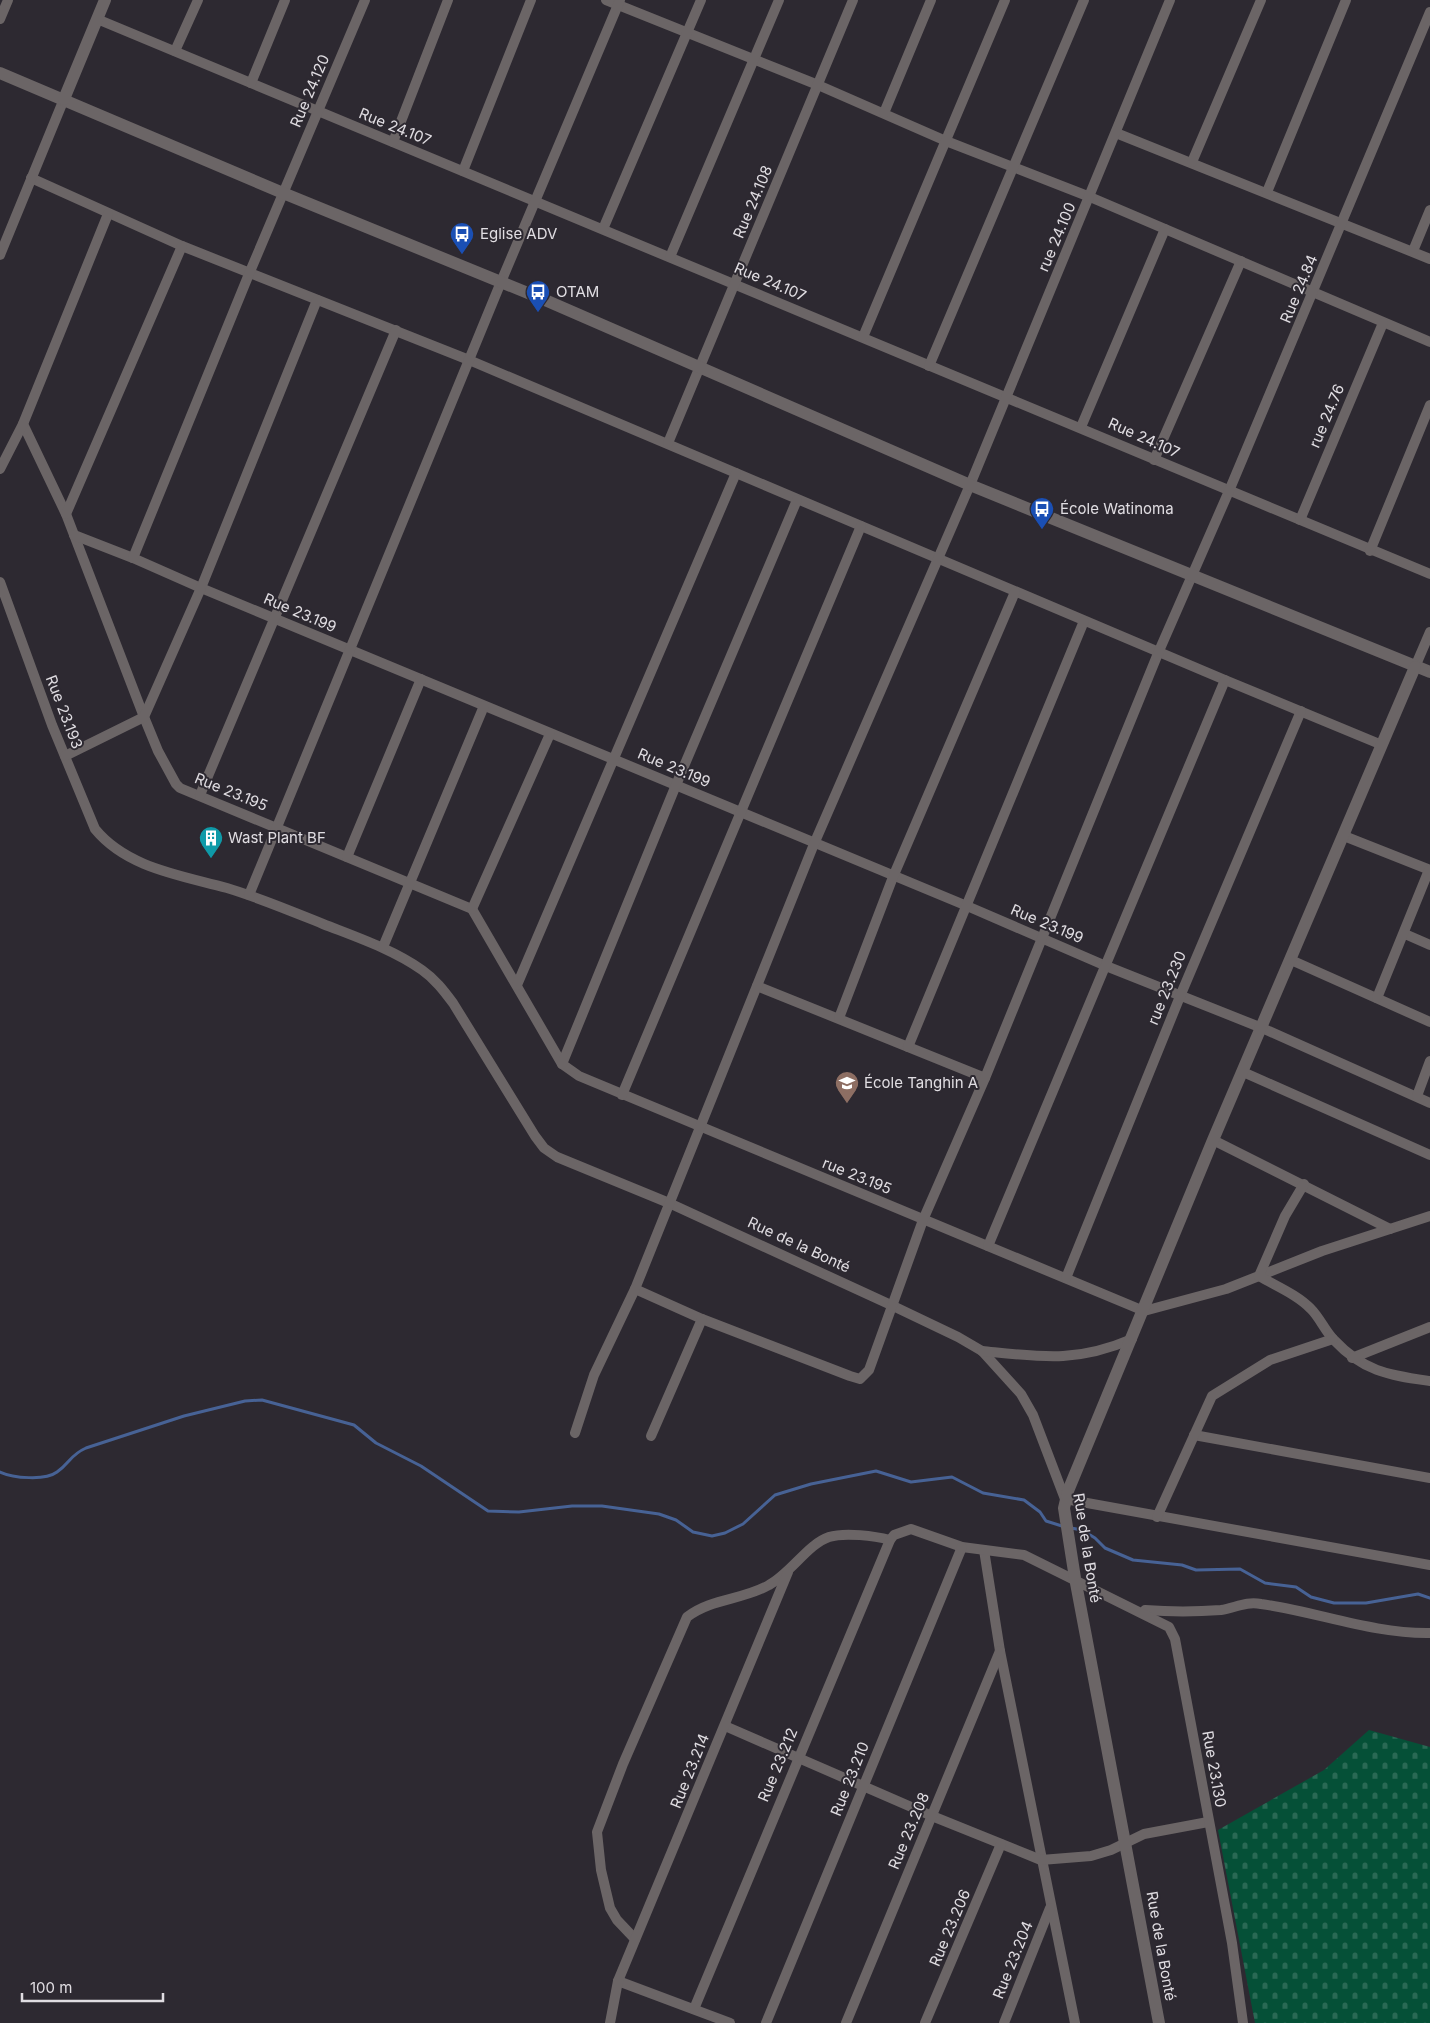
<svg xmlns="http://www.w3.org/2000/svg" width="1430" height="2023" font-family="Inter,sans-serif">
<style>
.cemetery{fill:url(#cemetery-stones)}
.lines{fill:none;stroke-linecap:round;stroke-linejoin:round}
.stream{stroke:#476295;stroke-width:3}
.minor{stroke:#6b6566;stroke-width:10}
.tertiary{stroke:#6b6566;stroke-width:12}
.labels{text-anchor:middle;stroke-width:4;stroke-linejoin:round;paint-order:stroke}
.street-label{font-size:15px;fill:#e0dde2;stroke:#2d2931}
.poi-label{font-size:15px;fill:#e0dde2;stroke:#2d2931;text-anchor:start}
</style>
<defs>
<pattern id="cemetery-stones" width="16" height="16" patternUnits="userSpaceOnUse" patternTransform="scale(1.25)"><rect width="16" height="16" fill="#055037"/><path d="M2 7V4a2 2 0 0 1 4 0v3zM10 15v-3a2 2 0 0 1 4 0v3z" fill="#296954"/></pattern>
</defs>
<rect width="100%" height="100%" fill="#2d2931"/>
<!-- cemetery -->
<path class="cemetery" d="M1369,1730L1430,1747V2023H1255L1218,1830L1324,1770Z"/>
<g class="lines">
<!-- stream -->
<g class="stream">
<path d="M0,1472C13,1478 45,1481 57,1472C70,1463 70,1455 86,1448L184,1416L245,1401L262,1400L354,1425L376,1443L421,1466L488,1511L519,1512L572,1506H602L659,1514L676,1520L693,1532L712,1536L725,1533L743,1524L775,1495L811,1484L876,1471L911,1482L952,1477L983,1493L1024,1500L1040,1512L1046,1521L1065,1527"/>
<path d="M1071,1528L1082,1530L1095,1538L1105,1548L1133,1560L1182,1565L1196,1570L1240,1569L1265,1583L1296,1587L1311,1597L1334,1603H1366L1418,1594L1430,1598"/>
</g>
<!-- minor -->
<g class="minor">
<path d="M606,0L818,85L946,141L1090,197L1430,342"/>
<path d="M0,19L8,0"/>
<path d="M97,19L1430,574"/>
<path d="M175,51L198,0"/>
<path d="M251,83L285,0"/>
<path d="M884,113L931,0"/>
<path d="M1116,133L1430,259"/>
<path d="M393,142L448,0"/>
<path d="M1192,162L1261,0"/>
<path d="M463,171L531,0"/>
<path d="M31,178L182,246L469,360L1225,680L1382,745"/>
<path d="M1267,192L1346,0"/>
<path d="M603,229L701,0"/>
<path d="M1413,251L1430,210"/>
<path d="M0,255L64,99"/>
<path d="M670,257L779,0"/>
<path d="M863,337L1005,0"/>
<path d="M929,366L1084,0"/>
<path d="M23,424L66,514L144,717L158,751L176,784L180,788L472,909L562,1064L579,1076L1144,1311L1226,1289L1322,1251L1430,1216"/>
<path d="M1081,427L1165,229"/>
<path d="M668,443L853,0"/>
<path d="M1154,460L1241,261"/>
<path d="M0,469L23,424L108,214"/>
<path d="M66,514L182,246"/>
<path d="M1300,520L1383,323"/>
<path d="M74,535L133,558L201,588L967,906L1106,966L1262,1028L1430,1103"/>
<path d="M1370,551L1430,405"/>
<path d="M133,558L249,274L365,0"/>
<path d="M0,582L52,725L95,829C127,868 180,875 227,888C260,898 291,911 323,924C356,937 392,949 422,970C435,979 444,991 453,1003L535,1136L544,1148L557,1157L669,1203L891,1305L958,1337L982,1351L1021,1394L1033,1415L1065,1499L1430,1565"/>
<path d="M1415,667L1430,632"/>
<path d="M65,756L144,717L201,588L317,300"/>
<path d="M200,795L396,330"/>
<path d="M1344,836L1430,870"/>
<path d="M347,857L421,679"/>
<path d="M249,895L501,282L620,0"/>
<path d="M472,909L550,734"/>
<path d="M1405,934L1430,945"/>
<path d="M383,947L484,706"/>
<path d="M1291,960L1430,1022"/>
<path d="M517,985L736,473"/>
<path d="M757,986L985,1078"/>
<path d="M1377,998L1429,870"/>
<path d="M839,1018L893,877L1015,592"/>
<path d="M908,1047L1084,621"/>
<path d="M562,1064L676,785L797,500"/>
<path d="M1243,1072L1430,1155"/>
<path d="M622,1095L861,526"/>
<path d="M1417,1096L1430,1061"/>
<path d="M1213,1140L1390,1229"/>
<path d="M1304,1184L1285,1216L1259,1276C1276,1286 1298,1295 1311,1309C1320,1318 1325,1331 1334,1340C1364,1372 1389,1375 1430,1381"/>
<path d="M988,1246L1225,680"/>
<path d="M1066,1278L1181,994L1301,711"/>
<path d="M635,1289L702,1319L850,1376L860,1379L869,1370L923,1220L985,1078L1159,651L1229,491L1430,12"/>
<path d="M982,1351C1041,1357 1076,1363 1132,1339"/>
<path d="M1352,1358L1430,1327"/>
<path d="M575,1433L594,1375L635,1289L814,844L970,485L1170,0"/>
<path d="M1194,1435L1430,1478"/>
<path d="M651,1436L702,1319"/>
<path d="M1157,1517L1212,1396L1270,1360L1333,1339"/>
<path d="M984,1550L1000,1651L1075,2023"/>
<path d="M1145,1610C1171,1612 1195,1612 1221,1610C1235,1608 1246,1601 1261,1604C1318,1612 1373,1634 1430,1633"/>
<path d="M725,1726L932,1816L1041,1860L1091,1856L1111,1850L1144,1834L1208,1822"/>
<path d="M635,1939L617,1920L610,1908L601,1870L597,1832L623,1764L687,1617C712,1598 743,1600 769,1585C791,1573 808,1544 829,1537C845,1532 875,1536 890,1540"/>
<path d="M618,1981L730,2023"/>
<path d="M694,2009L890,1540L894,1535L911,1529L962,1547L1024,1555L1169,1627L1175,1639L1232,1943L1243,2023"/>
<path d="M610,2023L618,1981L788,1572"/>
<path d="M766,2023L962,1547"/>
<path d="M846,2023L1000,1651"/>
<path d="M925,2023L1001,1844"/>
<path d="M1004,2023L1050,1908"/>
</g>
<!-- tertiary -->
<g class="tertiary">
<path d="M0,73L283,193L545,300L970,485L1430,672"/>
<path d="M64,99L105,0"/>
<path d="M1159,2023L1075,1578L1064,1508L1068,1491L1213,1140L1415,667"/>
</g>
</g>
<!-- icons -->
<defs>
<g id="bus-pin" transform="scale(1.25)"><path d="M0 17L-7.5 6A9.5 9.5 0 1 1 7.5 6Z" fill="#1a4fb4" stroke="#2d2931"/><path d="M-5-6H5V4H4V6H2V4H-2V6H-4V4H-5ZM-3.5-4V0h7V-4ZM-3.5 1.2v1.5H-2V1.2ZM2 1.2v1.5H3.5V1.2Z" fill="#fff"/></g>
<g id="building-pin" transform="scale(1.25)"><path d="M0 17L-7.5 6A9.5 9.5 0 1 1 7.5 6Z" fill="#0f9aa8" stroke="#2d2931"/><path d="M-4-6H4V6H1V3H-1V6H-4ZM-2.5-4.3h1.7v1.8h-1.7ZM.8-4.3h1.7v1.8H.8ZM-2.5-1h1.7V.8h-1.7ZM.8-1h1.7V.8H.8Z" fill="#fff"/></g>
<g id="school-pin" transform="scale(1.25)"><path d="M0 17L-7.5 6A9.5 9.5 0 1 1 7.5 6Z" fill="#8d6e63" stroke="#2d2931"/><path d="M0-5L7-2L0 1L-7-2ZM-4 1L0 2.5L4 1V4Q0 6-4 4Z" fill="#fff"/></g>
</defs>
<g fill-rule="evenodd">
<use href="#bus-pin" x="462" y="234"/>
<use href="#bus-pin" x="538" y="292"/>
<use href="#bus-pin" x="1042" y="509"/>
<use href="#building-pin" x="211" y="838"/>
<use href="#school-pin" x="847" y="1083"/>
</g>
<g class="labels">
<!-- street labels -->
<g class="street-label">
<text transform="translate(310 91) rotate(-67)" y="5">Rue 24.120</text>
<text transform="translate(395 127) rotate(22)" y="5">Rue 24.107</text>
<text transform="translate(753 202) rotate(-67)" y="5">Rue 24.108</text>
<text transform="translate(1057 237) rotate(-67)" y="5">rue 24.100</text>
<text transform="translate(770 282) rotate(23)" y="5">Rue 24.107</text>
<text transform="translate(1299 289) rotate(-67)" y="5">Rue 24.84</text>
<text transform="translate(1327 416) rotate(-67)" y="5">rue 24.76</text>
<text transform="translate(1144 438) rotate(24)" y="5">Rue 24.107</text>
<text transform="translate(300 613) rotate(23)" y="5">Rue 23.199</text>
<text transform="translate(64 712) rotate(69)" y="5">Rue 23.193</text>
<text transform="translate(674 768) rotate(23)" y="5">Rue 23.199</text>
<text transform="translate(231 792) rotate(22)" y="5">Rue 23.195</text>
<text transform="translate(1047 924) rotate(23)" y="5">Rue 23.199</text>
<text transform="translate(1167 988) rotate(-68)" y="5">rue 23.230</text>
<text transform="translate(857 1176) rotate(22)" y="5">rue 23.195</text>
<text transform="translate(799 1245) rotate(25)" y="5">Rue de la Bonté</text>
<text transform="translate(1087 1548) rotate(81)" y="5">Rue de la Bonté</text>
<text transform="translate(778 1765) rotate(-67)" y="5">Rue 23.212</text>
<text transform="translate(1214 1769) rotate(80)" y="5">Rue 23.130</text>
<text transform="translate(690 1771) rotate(-68)" y="5">Rue 23.214</text>
<text transform="translate(850 1779) rotate(-68)" y="5">Rue 23.210</text>
<text transform="translate(909 1831) rotate(-67)" y="5">Rue 23.208</text>
<text transform="translate(950 1928) rotate(-67)" y="5">Rue 23.206</text>
<text transform="translate(1161 1946) rotate(80)" y="5">Rue de la Bonté</text>
<text transform="translate(1013 1960) rotate(-68)" y="5">Rue 23.204</text>
</g>
<!-- poi labels -->
<g class="poi-label">
<text x="480" y="239">Eglise ADV</text>
<text x="556" y="297">OTAM</text>
<text x="1060" y="514">École Watinoma</text>
<text x="228" y="843">Wast Plant BF</text>
<text x="864" y="1088">École Tanghin A</text>
</g>
</g>
<!-- scale -->
<path d="M22 1993v8h141v-8" fill="none" stroke="#e0dde2" stroke-width="2.5"/>
<text x="30" y="1993" font-size="15" fill="#e0dde2" stroke="#2d2931" stroke-width="4" paint-order="stroke">100 m</text>
</svg>
